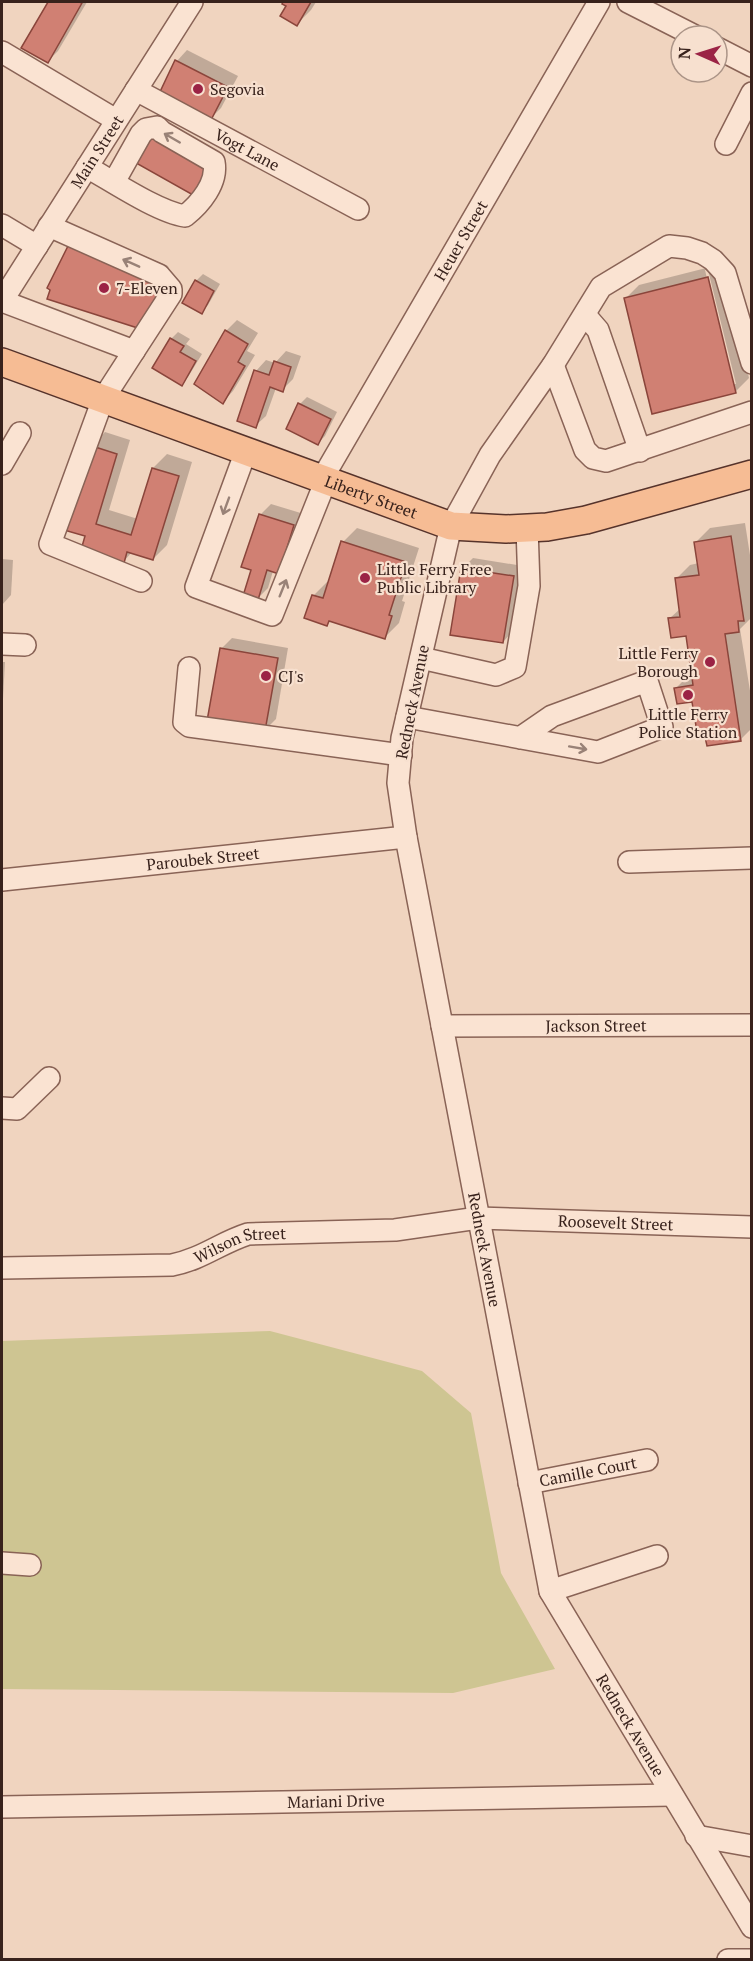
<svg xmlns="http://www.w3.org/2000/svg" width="753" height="1961" font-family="'PT Serif',serif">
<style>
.green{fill:#cec592}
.shadow{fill:#0003;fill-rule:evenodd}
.building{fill:#d08073;stroke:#8a453b;stroke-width:1.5}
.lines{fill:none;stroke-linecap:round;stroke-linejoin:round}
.minor-casing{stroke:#896356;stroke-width:24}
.major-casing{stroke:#56332b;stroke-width:30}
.minor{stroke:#fae3d2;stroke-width:21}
.major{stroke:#f6bc94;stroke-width:27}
.oneway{stroke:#998277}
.poi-dot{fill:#9b2345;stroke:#f7e0cf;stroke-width:2}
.labels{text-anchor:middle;stroke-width:4.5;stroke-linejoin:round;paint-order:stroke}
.poi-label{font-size:16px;fill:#38221c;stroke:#f7e0cf;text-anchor:start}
.street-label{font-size:16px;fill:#38221c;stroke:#f7e0cf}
</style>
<rect width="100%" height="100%" fill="#f0d4bf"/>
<!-- green -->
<path class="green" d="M270,1331L422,1371L471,1413L501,1573L555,1669L453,1693L2,1689V1341Z"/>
<!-- shadow -->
<g class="shadow">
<path d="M50,2H87L58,51L48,61L23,47Z"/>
<path d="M285,2H316L311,10L297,24L288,5L284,3Z"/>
<path d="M187,50L238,76L221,108L211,118L177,61Z"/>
<path d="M84,230L168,266L173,281L157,314Z"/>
<path d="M722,264L749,378L735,392L625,299L639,285ZM705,270H708L736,384H732Z"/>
<path d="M203,274L220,284L208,305L201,312L196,281Z"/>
<path d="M237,320L258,333L247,351L255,355L233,391L223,402L226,331Z"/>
<path d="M178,332L190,339L186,344L202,354L188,377L181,384L171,339Z"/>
<path d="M286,351L301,356L293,379L282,390L276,388L266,416L255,426L256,371L266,360L275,363Z"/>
<path d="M307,397L337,412L325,436L318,443L300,404Z"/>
<path d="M105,432L130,440L109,510L138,519L153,468L167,454L192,462L167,545L153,559L132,552L124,561L87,535L91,446Z"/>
<path d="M271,504L304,514L290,562L273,571L268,588L258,598L253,569L261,514Z"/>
<path d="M745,523L752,568V617L740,629L752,703V728L741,739L694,700L676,688L690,674H693L687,634L669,619L681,608L676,579L690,565L699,563L696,542L710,528Z"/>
<path d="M357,528L419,548L402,601L405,602L399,623L385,637L331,620L327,624L313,596L327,582H330L343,542Z"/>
<path d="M473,558L523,566L513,631L503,642L462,569Z"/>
<path d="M2,559L13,560L11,595L2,605Z"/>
<path d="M232,638L288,648L276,719L265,730L221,649Z"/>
<path d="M2,662H5L3,699L2,701Z"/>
</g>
<!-- building -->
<g class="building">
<path d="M48,2H79L82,3L48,63L21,48Z"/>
<path d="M283,2H311L297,26L280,16L286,6L282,4Z"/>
<path d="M175,60L228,87L211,120L159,94Z"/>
<path d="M144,134L165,139L209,167L193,195L129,159Z"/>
<path d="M69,244L154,280L160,296L144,330L47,299L50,290L47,288Z"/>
<path d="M708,277L736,393L652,414L624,298Z"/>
<path d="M195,280L214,291L202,314L182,303Z"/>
<path d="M225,330L248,344L238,362L245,366L223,404L194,384Z"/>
<path d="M170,338L184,346L180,352L196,361L182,386L152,368Z"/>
<path d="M274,361L291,367L283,392L270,387L256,428L237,421L254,370L269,375Z"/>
<path d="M298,403L331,419L318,445L286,429Z"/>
<path d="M89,445L117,454L96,524L131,535L152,468L179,476L153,560L127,552L124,563L81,550L85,536L64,530Z"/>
<path d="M259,514L294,525L279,574L267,570L258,600L243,596L251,570L241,567Z"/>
<path d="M731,536L744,621H738L739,632L725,634L741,741L707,746L705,737L698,738L692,702L677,704L674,688L693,685L686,636L671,638L668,618L680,617L675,578L699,575L694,542Z"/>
<path d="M341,541L406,562L389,615L392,616L385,639L329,621L327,626L304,618L312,595L323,598Z"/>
<path d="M461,568L514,576L503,643L450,635Z"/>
<path d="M220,648L278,658L265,731L207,721Z"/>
</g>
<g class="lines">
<!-- minor casing -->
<g class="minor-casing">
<g id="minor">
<path d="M628,2L695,36"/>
<path d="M717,48L752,66"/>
<path d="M2,52L116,120"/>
<path id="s1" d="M136,90L358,209"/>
<path d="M726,144L752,93"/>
<path d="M87,167C112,181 158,212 185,216C200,204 218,183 214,162L162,132L157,127L146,129L141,134L114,182"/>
<path d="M2,225L37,246"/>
<path d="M49,226L159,275L171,289V294L134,351"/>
<path d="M2,301L134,351L103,399L50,544L141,581"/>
<path id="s2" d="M2,301L192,2"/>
<path d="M585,315L598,330L640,451"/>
<path id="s3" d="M752,363L725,273L713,260L702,253L687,248L669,246L601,287L553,365L490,455L451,526L402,738L398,783L406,837L550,1591L752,1927"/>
<path d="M553,365L585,450L593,458L606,461L752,412"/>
<path d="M246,451L196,587L272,615L326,480"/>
<path d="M2,464L20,433"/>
<path id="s4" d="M322,479L599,2"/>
<path d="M2,644L25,645"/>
<path d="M421,658L496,675L515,667L529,586L527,528"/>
<path d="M189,668L184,722L189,726L401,755"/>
<path d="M407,717L598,752L662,727L647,681L552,716L520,738"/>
<path d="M629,862L752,858"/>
<path id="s5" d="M2,880L406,837"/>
<path id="s6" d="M442,1026L752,1025"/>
<path d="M2,1108L17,1109L49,1078"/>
<path id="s7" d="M2,1268L172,1265C202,1259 220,1243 248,1234L395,1230L478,1218L752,1227"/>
<path id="s8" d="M529,1483L647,1460"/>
<path d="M2,1563L30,1565"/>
<path d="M550,1591L657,1556"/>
<path id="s9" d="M2,1807L672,1795"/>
<path d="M696,1836L752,1846"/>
<path d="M728,1960H750"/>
</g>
</g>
<!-- major casing -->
<g class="major-casing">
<g id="major">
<path id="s10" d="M2,362L451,526L506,529L547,527L586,520L752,474"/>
</g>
</g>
<!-- minor -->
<use href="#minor" class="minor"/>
<!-- major -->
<use href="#major" class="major"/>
</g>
<!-- one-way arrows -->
<defs><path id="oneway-shaft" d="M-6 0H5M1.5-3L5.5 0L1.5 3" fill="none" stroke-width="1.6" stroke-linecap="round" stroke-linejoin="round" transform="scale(1.5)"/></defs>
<g class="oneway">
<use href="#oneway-shaft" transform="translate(172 138) rotate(-150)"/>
<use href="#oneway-shaft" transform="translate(131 263) rotate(-156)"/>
<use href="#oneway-shaft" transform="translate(226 506) rotate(110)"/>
<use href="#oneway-shaft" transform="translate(283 588) rotate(-68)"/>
<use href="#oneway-shaft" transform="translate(578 748) rotate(10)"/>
</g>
<!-- markers -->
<g class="poi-dot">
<circle cx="198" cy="89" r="6"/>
<circle cx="104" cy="288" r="6"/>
<circle cx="365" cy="578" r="6"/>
<circle cx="710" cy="662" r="6"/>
<circle cx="266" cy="676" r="6"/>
<circle cx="688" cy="695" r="6"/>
</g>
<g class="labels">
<!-- poi labels -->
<g class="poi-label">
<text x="210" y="95">Segovia</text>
<text x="116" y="294">7-Eleven</text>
<text x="377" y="575">Little Ferry Free<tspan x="377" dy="18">Public Library</tspan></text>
<text x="698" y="659" text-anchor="end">Little Ferry<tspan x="698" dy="18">Borough</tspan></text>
<text x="278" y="682">CJ's</text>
<text x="688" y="720" text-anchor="middle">Little Ferry<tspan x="688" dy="18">Police Station</tspan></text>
</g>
<!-- street labels -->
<g class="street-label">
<text dy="6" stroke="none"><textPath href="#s1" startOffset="126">Vogt Lane</textPath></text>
<text dy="6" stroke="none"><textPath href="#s2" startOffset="177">Main Street</textPath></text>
<text dy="6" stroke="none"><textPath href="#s4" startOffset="276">Heuer Street</textPath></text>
<text dy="6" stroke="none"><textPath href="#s10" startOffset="393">Liberty Street</textPath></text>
<text transform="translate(412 702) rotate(-79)" y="6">Redneck Avenue</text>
<text dy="6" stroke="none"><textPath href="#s5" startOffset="202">Paroubek Street</textPath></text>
<text dy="6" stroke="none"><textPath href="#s6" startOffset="154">Jackson Street</textPath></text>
<text dy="6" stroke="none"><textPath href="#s7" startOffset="621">Roosevelt Street</textPath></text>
<text dy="6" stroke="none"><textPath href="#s7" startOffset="242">Wilson Street</textPath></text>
<text dy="6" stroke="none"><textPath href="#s3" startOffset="1258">Redneck Avenue</textPath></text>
<text dy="6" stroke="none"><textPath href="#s8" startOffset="60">Camille Court</textPath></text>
<text dy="6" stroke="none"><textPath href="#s3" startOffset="1762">Redneck Avenue</textPath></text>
<text dy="6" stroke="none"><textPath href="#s9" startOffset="334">Mariani Drive</textPath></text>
</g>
</g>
<!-- border -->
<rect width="753" height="1961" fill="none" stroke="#38221c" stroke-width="6"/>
<!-- north arrow -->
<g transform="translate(699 54) rotate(273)"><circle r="28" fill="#f7e0cf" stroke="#ab9487" stroke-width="1.5"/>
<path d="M0-4.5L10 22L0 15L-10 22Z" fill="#9b2345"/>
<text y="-9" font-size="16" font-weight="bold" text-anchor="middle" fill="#38221c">N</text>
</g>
</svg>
